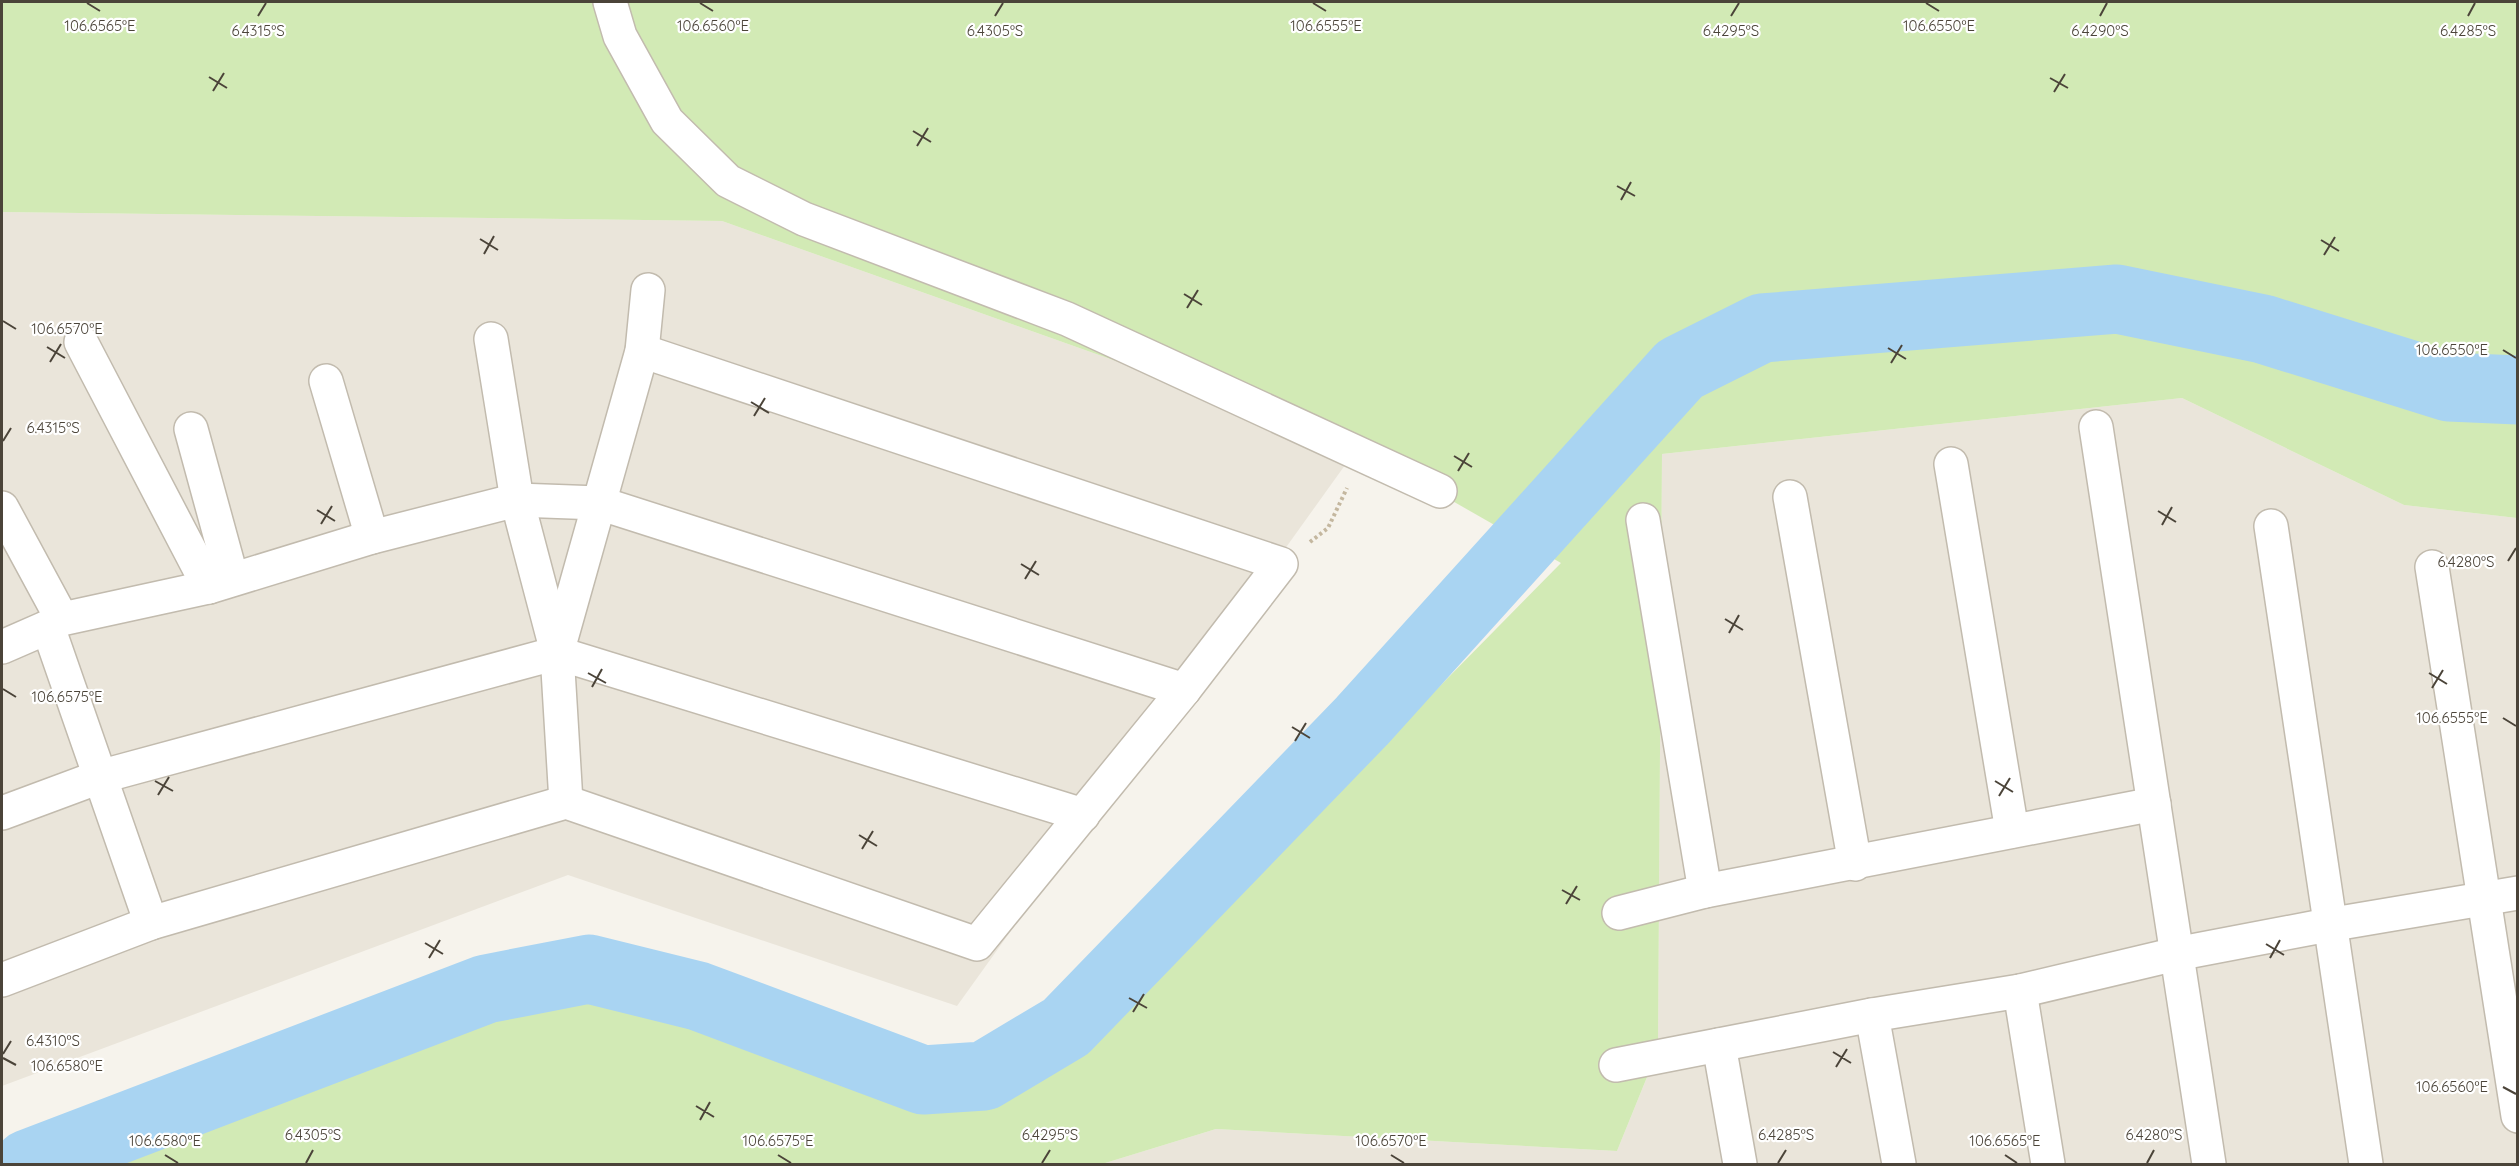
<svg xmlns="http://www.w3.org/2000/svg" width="2519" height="1166" font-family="Quicksand,sans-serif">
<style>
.residential{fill:#eae5da}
.green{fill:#d2eab5}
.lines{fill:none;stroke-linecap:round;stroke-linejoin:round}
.river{stroke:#a9d4f2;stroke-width:69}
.street-casing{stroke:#c2bbae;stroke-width:36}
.path{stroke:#c4b79f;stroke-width:4;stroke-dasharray:3 3;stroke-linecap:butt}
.street{stroke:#fff;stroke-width:33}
.ticks{fill:none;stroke:#4b4439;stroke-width:2}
.ticks-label{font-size:15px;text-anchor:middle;fill:#4b4439;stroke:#fff;stroke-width:4.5;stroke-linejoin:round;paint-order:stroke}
</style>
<rect width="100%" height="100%" fill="#f6f3ec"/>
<!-- residential -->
<g class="residential">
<path d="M2,212L722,221L1358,447L957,1006L568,875L2,1086Z"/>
<path d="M2182,398L2404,505L2517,518V1164H1102L1216,1129L1617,1151L1658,1050L1662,454Z"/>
</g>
<!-- green -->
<path class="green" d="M2,2H2517V518L2404,505L2182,398L1662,454L1658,1050L1617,1151L1216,1129L1102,1164H79L501,1017L605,996L913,1108L1068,1064L1561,563L1358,447L722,221L2,212Z"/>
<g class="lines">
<!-- river -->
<path class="river" d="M28,1164L486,989L589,969L698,996L923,1080L984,1076L1066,1027L1362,721L1680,369L1762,328L2117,299L2263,329L2449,387L2518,390"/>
<!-- street casing -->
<g class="street-casing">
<g id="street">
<path d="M610,2L620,36L667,121L728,181L804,219L1067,319L1440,491"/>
<path d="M491,339L517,500L557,652"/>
<path d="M81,342L209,587"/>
<path d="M326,381L372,537"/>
<path d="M2096,427L2209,1164"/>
<path d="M191,429L232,579"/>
<path d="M1951,464L2012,831"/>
<path d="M1790,497L1855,864"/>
<path d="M2,508L62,619"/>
<path d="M1643,520L1705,891"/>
<path d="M2271,526L2366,1164"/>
<path d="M2432,567L2518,1116"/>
<path d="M2,647L48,627"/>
<path d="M566,802L557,653L642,351L648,290"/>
<path d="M2,813L99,777L557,653L1083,815"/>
<path d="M1619,913L1705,891L2154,804"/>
<path d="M151,923L48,627L62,619L209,587L372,537L517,500L599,503L1184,690"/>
<path d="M2,980L151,923L566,802L977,944L1184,690L1281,564L642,351"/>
<path d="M2020,991L2048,1164"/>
<path d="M1872,1015L1899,1164"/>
<path d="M1719,1045L1740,1164"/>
<path d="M1616,1065L1872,1015L2020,991L2176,954L2328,925L2518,893"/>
</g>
</g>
<!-- path -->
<path class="path" d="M1310,542L1328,528L1347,488"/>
<!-- street -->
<use href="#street" class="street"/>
</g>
<!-- ticks -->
<path class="ticks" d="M87,3L100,11M700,3L713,11M1313,3L1326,11M1926,3L1939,11M258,16L266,3M995,16L1003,3M1731,16L1739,3M2100,16L2107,3M2468,16L2475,3M209,77L227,88M2050,78L2068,88M213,91L224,73M2054,92L2065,74M913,131L931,142M917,146L928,128M1617,186L1635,196M1621,200L1631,182M480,239L498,250M2321,240L2339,251M484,254L494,236M2324,255L2335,237M1184,294L1202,305M1187,308L1198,290M3,321L16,329M47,347L65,358M1888,348L1906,359M2503,350L2516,358M50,362L61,344M1891,363L1902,345M751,402L769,413M754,416L765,398M3,441L11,428M1454,456L1472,467M1458,471L1469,453M317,510L335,521M2158,511L2176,522M321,524L332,506M2162,525L2172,507M2508,561L2516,548M1021,564L1039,575M1025,579L1036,561M1725,619L1743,630M1729,633L1739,615M588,673L606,683M2429,673L2447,684M592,687L602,669M2432,688L2443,670M3,689L16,697M2503,718L2516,726M1292,727L1310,738M1295,741L1306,723M155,781L173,791M1995,781L2013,792M158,795L169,777M1999,796L2010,778M859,835L877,846M862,849L873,831M1562,890L1580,900M1566,904L1577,886M425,943L443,954M2266,944L2284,955M429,958L440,940M2270,958L2280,940M1129,998L1147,1008M1133,1012L1144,994M1833,1052L1851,1063M3,1054L11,1041M3,1058L16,1065M1836,1067L1847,1049M2503,1087L2516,1094M696,1106L714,1117M700,1120L710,1102M165,1155L178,1163M778,1155L791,1163M1391,1155L1404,1163M2005,1155L2017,1163M306,1163L313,1150M1042,1163L1050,1150M1778,1163L1786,1150M2147,1163L2154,1150"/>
<g class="ticks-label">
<text x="100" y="31">106.6565°E</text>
<text x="713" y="31">106.6560°E</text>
<text x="1326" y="31">106.6555°E</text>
<text x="1939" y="31">106.6550°E</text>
<text x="258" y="36">6.4315°S</text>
<text x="995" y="36">6.4305°S</text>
<text x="1731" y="36">6.4295°S</text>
<text x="2100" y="36">6.4290°S</text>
<text x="2468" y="36">6.4285°S</text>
<text x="67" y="334">106.6570°E</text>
<text x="2452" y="355">106.6550°E</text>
<text x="53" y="433">6.4315°S</text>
<text x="2466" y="567">6.4280°S</text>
<text x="67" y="702">106.6575°E</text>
<text x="2452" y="723">106.6555°E</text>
<text x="53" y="1046">6.4310°S</text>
<text x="67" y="1071">106.6580°E</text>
<text x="2452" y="1092">106.6560°E</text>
<text x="313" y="1140">6.4305°S</text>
<text x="1050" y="1140">6.4295°S</text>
<text x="1786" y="1140">6.4285°S</text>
<text x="2154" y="1140">6.4280°S</text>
<text x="165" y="1146">106.6580°E</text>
<text x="778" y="1146">106.6575°E</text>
<text x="1391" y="1146">106.6570°E</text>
<text x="2005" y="1146">106.6565°E</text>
</g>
<!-- border -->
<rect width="2519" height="1166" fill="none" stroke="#4b4439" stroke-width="6"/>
</svg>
